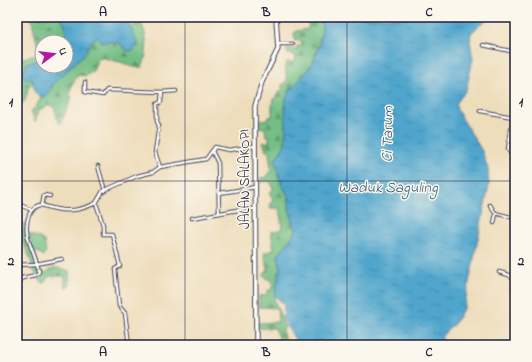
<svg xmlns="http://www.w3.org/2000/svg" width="532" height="362" font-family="'Indie Flower',sans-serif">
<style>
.forest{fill:url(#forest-firs);stroke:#4c7060}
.water{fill:url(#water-ripples);stroke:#386484}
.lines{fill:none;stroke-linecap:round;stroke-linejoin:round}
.street-casing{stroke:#413e4e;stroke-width:4.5}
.secondary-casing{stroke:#413e4e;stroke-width:5.5}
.street{stroke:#fff;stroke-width:2.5}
.secondary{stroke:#fff;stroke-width:3.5}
.grid{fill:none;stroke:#22223b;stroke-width:1;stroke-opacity:0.55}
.labels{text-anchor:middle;stroke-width:3;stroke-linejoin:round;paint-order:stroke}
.street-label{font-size:14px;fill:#22223b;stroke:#fbf7ec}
.water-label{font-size:15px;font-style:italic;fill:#365d7c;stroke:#fbf7ec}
.neatline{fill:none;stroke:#22223b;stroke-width:1.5}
.grid-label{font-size:13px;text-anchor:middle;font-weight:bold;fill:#22223b}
</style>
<defs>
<pattern id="forest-firs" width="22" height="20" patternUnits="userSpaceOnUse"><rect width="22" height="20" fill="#75be85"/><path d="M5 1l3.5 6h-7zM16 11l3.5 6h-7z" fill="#609a6e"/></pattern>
<pattern id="water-ripples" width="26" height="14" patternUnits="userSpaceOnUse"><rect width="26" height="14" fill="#4fa5cc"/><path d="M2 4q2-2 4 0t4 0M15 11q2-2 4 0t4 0" fill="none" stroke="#4186a7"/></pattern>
</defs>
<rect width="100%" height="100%" fill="#fbf7ec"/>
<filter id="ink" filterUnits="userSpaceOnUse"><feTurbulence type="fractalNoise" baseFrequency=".025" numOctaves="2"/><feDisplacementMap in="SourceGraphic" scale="8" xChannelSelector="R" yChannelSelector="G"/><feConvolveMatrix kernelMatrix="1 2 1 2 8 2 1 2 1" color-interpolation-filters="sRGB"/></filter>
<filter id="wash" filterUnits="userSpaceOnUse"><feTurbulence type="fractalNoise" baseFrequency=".012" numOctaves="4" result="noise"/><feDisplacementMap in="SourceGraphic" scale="16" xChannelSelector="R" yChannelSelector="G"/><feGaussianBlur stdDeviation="0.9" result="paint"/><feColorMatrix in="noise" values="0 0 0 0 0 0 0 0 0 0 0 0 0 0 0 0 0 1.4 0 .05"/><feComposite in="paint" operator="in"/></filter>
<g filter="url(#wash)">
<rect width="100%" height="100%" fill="#edb"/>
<!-- forest -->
<g class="forest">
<path d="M31,17H60C68,26 68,32 61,42H42V59L28,63L29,78L33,82L28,88L25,101L22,104L20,99L21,91L17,92V61L29,56L36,55L39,51Z"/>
<path d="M131,17H136C148,27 149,54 142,67C132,69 129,64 120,62C113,60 107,59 100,57L98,58L93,71L86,76L78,75L72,84L69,95L72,97L61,123L58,122L54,107L48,105L39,110L35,122L31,111L36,107L41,97L48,95L53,84L85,53L89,45L97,36L110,42H118L128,51L138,45L127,21Z"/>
<path d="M294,17H320L322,25V31L314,59L305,74L290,89L286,100L285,144L275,161L281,183L289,197V208L296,231L278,256L280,268L274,299L285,327L283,330C283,337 285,343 292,345H276L279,338L275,328H258L257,323L278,322L277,308L259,307V296L267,295V291L272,289V281L268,279L263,275L268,270L264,253L274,250L271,232L279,230L282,227L279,208H270L271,202L273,201L272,197L270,196V192L273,191L272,184L268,181L260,182V178L267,177L271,169L269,152L266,151L263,142H269V136H266L265,128L257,127V119L266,120L268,117H272C273,112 271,111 272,106C273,98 277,94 284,88L281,86L287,80C286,73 284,68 287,62H295L296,56L287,53V48L296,50L297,46H302V41H295L294,33L296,31L307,29L309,26L306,19L297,22Z"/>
<path d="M17,221L25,224V229L30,235L38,237L44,241L46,252L43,256L38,252H34L41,272L46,273C48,272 49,270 51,269C55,266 65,270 69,271L70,285L65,287V276H49L44,283H42L34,271L28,253L17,232Z"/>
</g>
<!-- water -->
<g class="water">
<path d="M60,17H120C130,23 133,34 138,45C136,49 133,51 128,51L118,42H102L97,36L89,45L85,53L53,84L48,95L41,97L35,93L32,79H24L22,74L28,63L42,59V66H66V42H61C68,32 67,26 60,17Z"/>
<path d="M320,17H489L471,33L470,41L473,59L466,90L456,104L457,110L482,151L488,169L489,185L464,307L455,323L441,337L444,341L452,345H298L283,318L284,304L276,297L275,293L280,268L278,256L296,231L289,208V197L281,183L275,161C277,154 284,149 285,143C288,129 283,114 286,99C289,89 297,83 304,75C316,61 326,34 320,17Z"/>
</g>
</g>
<g filter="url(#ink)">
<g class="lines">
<!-- street casing -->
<g class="street-casing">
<g id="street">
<path d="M278,44H293"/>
<path d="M483,45L515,52"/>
<path d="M85,82V92L103,95L107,90L162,92"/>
<path d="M515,106L508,149L511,154L515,155"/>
<path d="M480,111L513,117"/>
<path d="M212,151L218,163L219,213"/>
<path d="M98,166L105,191"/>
<path d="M160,167L155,152L159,125L157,122V104L161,102L162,92L176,91"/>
<path d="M17,184L19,186L20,205L32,210"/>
<path d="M220,193L256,187"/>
<path d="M96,203L103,191L137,176L153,172L160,167L206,159L215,147L229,150L255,146"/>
<path d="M96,203L103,225V234H112L120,266L115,269L119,306L125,313L129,345"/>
<path d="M42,205L44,195L50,196"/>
<path d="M490,205L495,213L515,218"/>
<path d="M192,218L243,209H256"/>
<path d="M494,223L496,214"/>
<path d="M17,265L36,264L62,259"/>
<path d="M499,272L509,275L515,281"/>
<path d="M514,281L513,289L515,291"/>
<path d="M17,286L22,278L36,275L39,272C36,252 21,237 29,215C31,210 34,206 40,205C46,206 50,208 56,209C69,212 84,209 96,203"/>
<path d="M513,332L515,328"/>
</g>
</g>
<!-- secondary casing -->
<g class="secondary-casing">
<path id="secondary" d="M256,345L255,106L262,82L278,49L276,17"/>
</g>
<!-- street -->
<use href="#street" class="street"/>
<!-- secondary -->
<use href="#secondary" class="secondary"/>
</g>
</g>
<!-- grid -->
<path class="grid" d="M185,17V345M347,17V345M17,181H515"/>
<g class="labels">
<!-- street labels -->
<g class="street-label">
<text transform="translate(244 179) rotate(-90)" y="5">JALAN SALAKOPI</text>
</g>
<!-- water labels -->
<g class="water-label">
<text transform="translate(387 134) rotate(-89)" y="5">Ci Tarum</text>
<text x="388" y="192">Waduk Saguling</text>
</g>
</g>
<!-- margin -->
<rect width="532" height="362" fill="none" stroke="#fbf7ec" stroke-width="44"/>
<!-- north arrow -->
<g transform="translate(54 54) rotate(75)"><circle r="19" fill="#fbf7ec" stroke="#a4a2a5"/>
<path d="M0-3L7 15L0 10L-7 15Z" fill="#b5179e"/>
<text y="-6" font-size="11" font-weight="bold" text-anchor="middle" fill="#22223b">U</text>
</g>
<rect x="22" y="22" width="488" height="318" class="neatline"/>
<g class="grid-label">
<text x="103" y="16">A</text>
<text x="266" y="16">B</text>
<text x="429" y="16">C</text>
<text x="11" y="106">1</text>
<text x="521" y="106">1</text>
<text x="11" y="265">2</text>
<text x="521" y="265">2</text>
<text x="103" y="356">A</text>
<text x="266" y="356">B</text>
<text x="429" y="356">C</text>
</g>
</svg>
